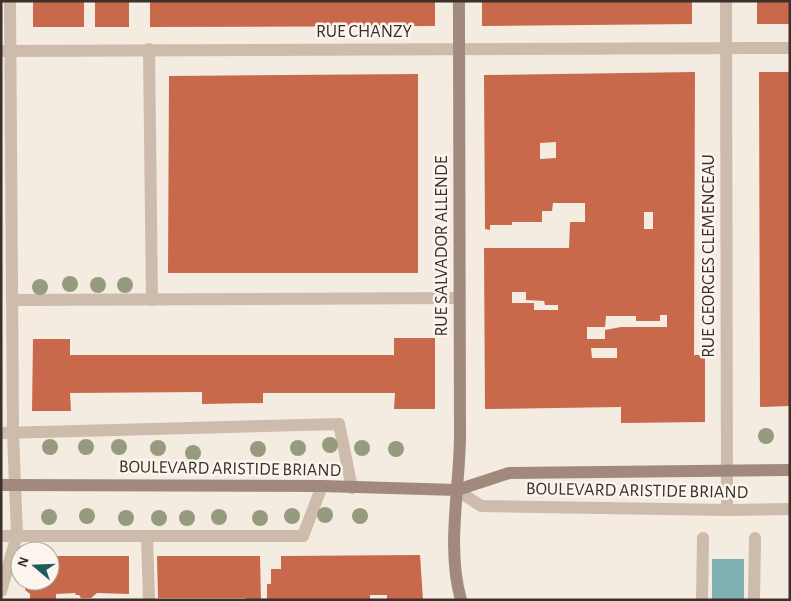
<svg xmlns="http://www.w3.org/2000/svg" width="791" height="601" font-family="'Alegreya Sans',sans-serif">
  <rect width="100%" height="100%" fill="#f4ebe1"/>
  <rect fill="#7fb0b2" x="712" y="559" width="32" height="41"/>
  <g fill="#c8694b" fill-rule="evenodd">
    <rect x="33" y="1" width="51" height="26"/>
    <rect x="95" y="1" width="34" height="26"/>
    <path d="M150,1H435V26L150,27Z"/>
    <path d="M482,1H692V24L482,26Z"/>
    <rect x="757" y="1" width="33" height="23"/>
    <path d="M695,72L694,355H705V422L621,423V407L485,409L484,248H569L570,222H585V203H553L552,211H542V222H512V225H490V230L485,229L484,75ZM556,142V158L540,159V143ZM644,212H653V229H644ZM512,292H526V300L544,301L545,305H558V310H534V303H512ZM660,315H667V327H621L605,330V339H587V327H605L606,316H636V321H660ZM591,348H617V358H592Z"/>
    <path d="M759,72H790V406L760,407Z"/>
    <path d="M418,74V273H168L169,76Z"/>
    <path d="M394,338H435V409H394L395,393H263V403L202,404V392L70,393L71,411H32L33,339H70V355H394Z"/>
    <path d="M420,555L423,600H387V595H370V600H267V584H271V569H281V556Z"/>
    <path d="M50,556H129V594L97,593L91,598H81L79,595H75L76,593L56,594V600H30V594L25,590L28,581H50Z"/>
    <path d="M157,556H260L261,600H246V598H158Z"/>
  </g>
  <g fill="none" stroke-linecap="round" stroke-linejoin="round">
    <g stroke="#cdbbac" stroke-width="12">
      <path d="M1,433L339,424L352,488"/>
      <path d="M457,490L481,506L727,510L790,509"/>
      <path d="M1,536H303L322,486"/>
    </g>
    <g stroke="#cdbbac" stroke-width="12">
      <path d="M726,1L727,510"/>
      <path d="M149,49L152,300"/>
      <path d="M1,51L790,48"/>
      <path d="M12,300L459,298"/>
      <path d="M147,536L149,600"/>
      <path d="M1,591L17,535L13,433L10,1"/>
      <path d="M702,600L703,538"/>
      <path d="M754,600L755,538"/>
    </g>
    <g stroke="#a18a7d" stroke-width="12">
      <path d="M459,1C458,145 460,289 460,434C460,488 446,547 461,600"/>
      <path d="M1,485L322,486L457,490L509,473L790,470"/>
    </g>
  </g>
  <g fill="#969b7f">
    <circle cx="70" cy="284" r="8"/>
    <circle cx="98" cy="285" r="8"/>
    <circle cx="125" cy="285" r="8"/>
    <circle cx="40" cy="287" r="8"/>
    <circle cx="766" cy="436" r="8"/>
    <circle cx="330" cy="445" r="8"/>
    <circle cx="50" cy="447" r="8"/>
    <circle cx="86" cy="447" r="8"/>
    <circle cx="119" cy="447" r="8"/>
    <circle cx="158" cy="448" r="8"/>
    <circle cx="298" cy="448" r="8"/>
    <circle cx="362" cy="448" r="8"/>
    <circle cx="258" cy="449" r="8"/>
    <circle cx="396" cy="449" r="8"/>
    <circle cx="193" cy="453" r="8"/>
    <circle cx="325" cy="515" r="8"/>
    <circle cx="87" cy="516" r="8"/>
    <circle cx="292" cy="516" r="8"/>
    <circle cx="360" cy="516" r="8"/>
    <circle cx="49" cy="517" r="8"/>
    <circle cx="219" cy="517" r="8"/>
    <circle cx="126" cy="518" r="8"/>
    <circle cx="159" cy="518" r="8"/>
    <circle cx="187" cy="518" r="8"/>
    <circle cx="260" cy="518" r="8"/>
  </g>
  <g text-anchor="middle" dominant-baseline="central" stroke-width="5" stroke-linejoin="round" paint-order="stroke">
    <g font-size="18" fill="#3b302b" stroke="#fbf5ee">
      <text x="364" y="32">RUE CHANZY</text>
      <text transform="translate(442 246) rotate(-90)">RUE SALVADOR ALLENDE</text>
      <text transform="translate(709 256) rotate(-90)">RUE GEORGES CLEMENCEAU</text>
      <text transform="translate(230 469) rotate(1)">BOULEVARD ARISTIDE BRIAND</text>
      <text transform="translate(637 491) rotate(1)">BOULEVARD ARISTIDE BRIAND</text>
    </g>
  </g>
  <rect width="791" height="601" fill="none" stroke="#3b302b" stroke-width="5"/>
  <g transform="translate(35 566) rotate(289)"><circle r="24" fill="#fbf5ee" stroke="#aea6a0"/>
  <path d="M0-4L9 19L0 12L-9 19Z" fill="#1f5a5e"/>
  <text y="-8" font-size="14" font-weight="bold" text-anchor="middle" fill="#3b302b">N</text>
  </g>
</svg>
